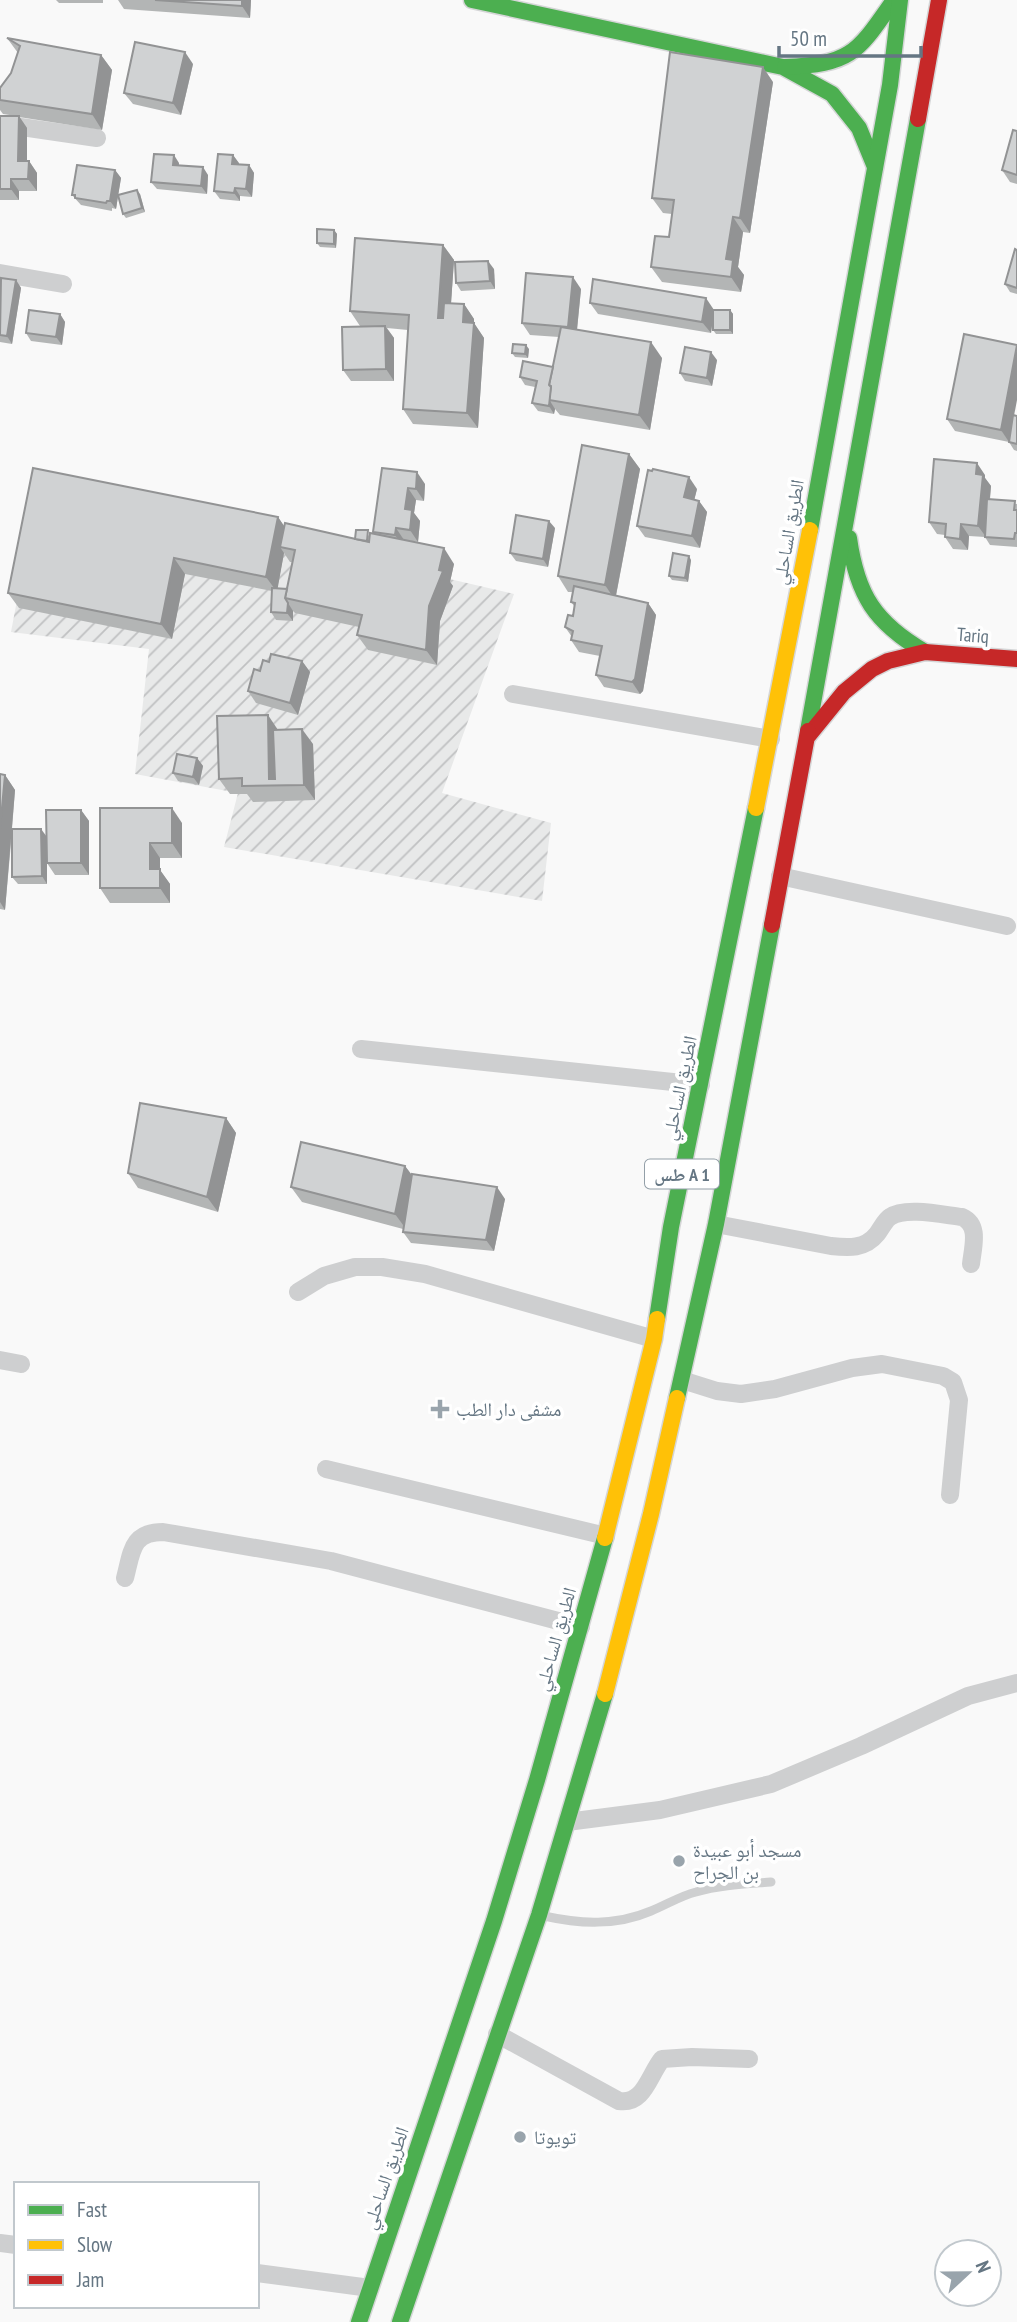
<svg xmlns="http://www.w3.org/2000/svg" width="1017" height="2322" font-family="'PT Sans Narrow','Noto Naskh Arabic',sans-serif">
  <defs>
    <pattern id="industrial-furrows" width="10" height="10" patternUnits="userSpaceOnUse" patternTransform="scale(1.75)"><rect width="10" height="10" fill="#e8e9e9"/><path d="M-1 1l2-2M0 10L10 0M9 11l2-2" fill="none" stroke="#c0c1c2"/></pattern>
  </defs>
  <rect width="100%" height="100%" fill="#f9f9f9"/>
  <path fill="url(#industrial-furrows)" d="M39,484L514,594L442,793L551,823L542,901L224,847L238,793L135,774L149,649L11,632Z"/>
  <g fill="none" stroke-linecap="round" stroke-linejoin="round">
    <defs>
      <g id="fast">
        <path d="M472,0L783,67L832,94L859,128L875,167"/>
        <path d="M785,67C852,64 857,53 894,0"/>
        <path d="M810,530L890,85L900,0"/>
        <path d="M849,538C857,595 875,623 925,652"/>
        <path d="M808,731L918,119"/>
        <path d="M657,1319L671,1227L756,808"/>
        <path d="M677,1398L716,1224L772,925"/>
        <path d="M359,2322L494,1921L537,1780L605,1538"/>
        <path d="M400,2322L539,1915L605,1694"/>
      </g>
      <g id="slow">
        <path d="M756,808L810,530"/>
        <path d="M605,1538L654,1339L657,1319"/>
        <path d="M605,1694L651,1514L677,1398"/>
      </g>
      <g id="jam">
        <path d="M918,119L939,0"/>
        <path d="M809,735L844,692L872,669L888,661L925,652L1017,659"/>
        <path d="M772,925L808,731"/>
      </g>
    </defs>
    <use href="#fast" stroke="#d5d6d7" stroke-width="19"/>
    <use href="#slow" stroke="#d5d6d7" stroke-width="19"/>
    <use href="#jam" stroke="#d5d6d7" stroke-width="19"/>
    <path stroke="#cecfd0" stroke-width="9" d="M544,1916C580,1924 616,1926 651,1911C666,1905 680,1896 696,1892C720,1885 746,1884 771,1882"/>
    <g stroke="#cecfd0" stroke-width="18">
      <path d="M0,124L97,138"/>
      <path d="M0,273L63,284"/>
      <path d="M513,694L771,739"/>
      <path d="M780,876L1007,926"/>
      <path d="M361,1049L701,1085"/>
      <path d="M716,1224L831,1246C849,1248 865,1249 877,1234C881,1229 885,1220 890,1217C905,1206 944,1215 962,1217C980,1225 973,1246 971,1264"/>
      <path d="M298,1292L324,1276L355,1267H382L425,1274L654,1339"/>
      <path d="M0,1360L21,1364"/>
      <path d="M682,1380L717,1391L741,1394L775,1389L852,1368L882,1364L943,1376L953,1382L959,1400L950,1495"/>
      <path d="M326,1469L606,1536"/>
      <path d="M125,1578C132,1552 131,1532 163,1532L331,1561L581,1627"/>
      <path d="M567,1822L660,1810L771,1784L861,1746L968,1696L1017,1683"/>
      <path d="M497,2034L619,2101C644,2105 649,2075 662,2059L692,2057L749,2059"/>
      <path d="M0,2243L16,2245"/>
      <path d="M257,2273L370,2288"/>
    </g>
    <use href="#fast" stroke="#4caf50" stroke-width="16"/>
    <use href="#slow" stroke="#ffc107" stroke-width="16"/>
    <use href="#jam" stroke="#c62828" stroke-width="16"/>
  </g>
  <g fill="#b3b5b5" fill-rule="evenodd">
    <path d="M56,0H103V3H59Z"/>
    <path d="M118,0H251L250,18L124,9Z"/>
    <path d="M7,38L101,55L112,70L102,130L19,117L27,128V161H29L37,173V191H19V200H0V116H16L3,114L0,110V88L11,73L18,53Z"/>
    <path d="M193,64L181,115L133,104L124,93Z"/>
    <path d="M773,82L750,233L743,232L738,267L744,275L741,292L662,282L651,267L669,237L672,214L663,213L652,198Z"/>
    <path d="M1017,131V184L1010,182L1002,170Z"/>
    <path d="M233,155L239,164L249,165L254,173L252,197L240,196V201L220,199L214,191Z"/>
    <path d="M179,163V165L208,175L207,194L157,189L151,182Z"/>
    <path d="M115,170L121,178L118,195L140,194L145,212L126,218L123,214L118,196L116,209L112,208V211L81,205L72,195Z"/>
    <path d="M334,230L337,234L336,248L320,247L317,243Z"/>
    <path d="M443,245L454,260L451,303L464,304L474,319V323L484,338L478,428L413,424L403,409L408,330L387,328L394,338V381H351L343,370L360,326L350,311Z"/>
    <path d="M1017,250V294L1010,292L1005,284Z"/>
    <path d="M494,269L495,289L461,291L456,283Z"/>
    <path d="M16,280L21,288L12,344L0,342V282Z"/>
    <path d="M581,289L577,330L662,358L650,430L560,415L555,409L554,414L538,411L532,403L535,387L525,385L520,377L553,367L559,337L530,335L522,323Z"/>
    <path d="M590,303L730,310L733,314V334H716L713,330V318L711,333L598,314Z"/>
    <path d="M60,314L65,322L62,345L31,341L26,333Z"/>
    <path d="M529,349L528,358L515,357L512,353Z"/>
    <path d="M717,360L712,386L685,381L680,373Z"/>
    <path d="M1014,415L1017,416V451L1014,450L1009,442L955,431L947,419Z"/>
    <path d="M629,454L640,469L616,596L648,603L656,615L643,691L640,694L604,687L596,675L600,656L579,652L571,640L572,637L565,627L573,616L575,607L571,602L573,592H568L558,576Z"/>
    <path d="M382,468L425,484L424,501L416,500L414,513L420,521L418,542L405,540L454,564L450,582L453,586L440,621L437,665L368,650L357,635L359,627L295,613L293,611V621L276,620L271,612L272,591L185,574L172,639L19,608L8,593L278,517L284,526L355,539L374,534ZM284,553L290,562H292L287,589H277Z"/>
    <path d="M985,475V478L991,486L990,500L1017,504V547L990,545L985,537L969,536L968,550L953,549L945,537V535L937,534L929,522Z"/>
    <path d="M697,489L694,500L699,501L707,512L700,548L645,537L637,526Z"/>
    <path d="M555,528L548,567L516,561L510,553Z"/>
    <path d="M691,560L688,582L672,580L669,576Z"/>
    <path d="M302,661L310,672L298,715L256,703L248,691L260,671L269,662Z"/>
    <path d="M278,730L313,744L315,800L253,802L247,794H230L219,779Z"/>
    <path d="M197,758L203,766L199,785L178,781L173,773Z"/>
    <path d="M0,774L5,775L15,790L12,829L47,837L81,810L89,821V875H55L47,863V884H18L12,877V832L5,910L0,909Z"/>
    <path d="M100,808L182,823V858H160V870L170,884V903H110L100,888Z"/>
    <path d="M226,1118L236,1133L218,1212L138,1188L128,1173Z"/>
    <path d="M405,1166L412,1175L505,1199L494,1251L411,1243L403,1232V1229L302,1202L291,1187Z"/>
  </g>
  <g fill="#929394">
    <path d="M242,0H251L250,18L242,6Z"/>
    <path d="M185,52L193,64L181,115L173,103Z"/>
    <path d="M101,55L112,70L102,130L92,114Z"/>
    <path d="M763,67L773,82L750,233L740,218Z"/>
    <path d="M19,116L27,128V172L18,161Z"/>
    <path d="M174,155L179,163L178,172L173,165Z"/>
    <path d="M233,155L239,163L238,171L232,164Z"/>
    <path d="M29,161L37,173V191L28,179Z"/>
    <path d="M249,165L254,173L252,197L246,189Z"/>
    <path d="M203,167L208,175L207,194L201,186Z"/>
    <path d="M115,170L121,178L116,209L110,201Z"/>
    <path d="M11,179L19,191V200L11,189Z"/>
    <path d="M235,188L240,196V201L234,193Z"/>
    <path d="M137,190L140,194L145,212L142,208Z"/>
    <path d="M733,217L743,232L738,267L744,275L741,292L731,277L726,259Z"/>
    <path d="M334,230L337,234L336,248L334,244Z"/>
    <path d="M443,245L454,260L449,333L438,318Z"/>
    <path d="M488,261L494,269L495,289L490,281Z"/>
    <path d="M573,277L581,289L576,339L568,327Z"/>
    <path d="M16,280L21,288L12,344L7,336Z"/>
    <path d="M706,298L714,310L711,333L702,322Z"/>
    <path d="M464,304L474,319V323L484,338L478,428L467,413L463,322Z"/>
    <path d="M730,310L733,314V334L730,330Z"/>
    <path d="M60,314L65,322L62,345L56,337Z"/>
    <path d="M385,326L394,338V381L386,369Z"/>
    <path d="M651,342L662,358L650,430L639,415Z"/>
    <path d="M526,345L529,349L528,358L525,354Z"/>
    <path d="M1017,347V400L1009,442L1001,430Z"/>
    <path d="M711,352L717,360L712,386L707,378Z"/>
    <path d="M550,401L555,409L554,414L549,406Z"/>
    <path d="M629,454L640,469L615,600L605,585Z"/>
    <path d="M977,463L985,475V478L991,486L986,537L978,526L976,474Z"/>
    <path d="M417,472L425,484L424,501L416,489Z"/>
    <path d="M689,477L697,489L692,509L684,497Z"/>
    <path d="M408,488L416,500L414,513L420,521L418,542L410,530L405,509Z"/>
    <path d="M699,501L707,512L700,548L692,536Z"/>
    <path d="M278,517L288,532L280,547L284,553L277,592L266,577Z"/>
    <path d="M549,521L555,528L548,567L543,559Z"/>
    <path d="M961,524L969,536L968,550L960,539Z"/>
    <path d="M396,528L404,540L403,547L395,535Z"/>
    <path d="M444,548L454,564L450,582L453,586L440,621L437,665L426,650L429,606Z"/>
    <path d="M689,556L691,560L688,582L685,578Z"/>
    <path d="M174,558L185,574L172,639L161,624Z"/>
    <path d="M288,603L293,611V621L287,613Z"/>
    <path d="M648,603L656,615L643,691L640,694L632,682Z"/>
    <path d="M302,661L310,672L298,715L290,703Z"/>
    <path d="M268,715L278,730L280,785L269,779Z"/>
    <path d="M302,729L313,744L315,800L304,785Z"/>
    <path d="M197,758L203,766L199,785L193,777Z"/>
    <path d="M5,775L15,790L5,910L0,902V829Z"/>
    <path d="M172,808L182,823V858L172,843Z"/>
    <path d="M81,810L89,821V875L81,863Z"/>
    <path d="M41,829L47,837V884L42,876Z"/>
    <path d="M150,843L160,858V870L170,884V903L160,888L150,869Z"/>
    <path d="M226,1118L236,1133L218,1212L207,1197Z"/>
    <path d="M405,1166L416,1181L406,1229L395,1214Z"/>
    <path d="M497,1187L505,1199L494,1251L486,1240Z"/>
  </g>
  <g fill="#d0d2d3" stroke="#929394" stroke-width="2">
    <path d="M155,0H242V6Z"/>
    <path d="M7,38L101,55L92,114L0,100V88L11,73L20,46Z"/>
    <path d="M135,42L185,52L173,103L124,93Z"/>
    <path d="M670,52L763,67L740,218L733,217L726,259L733,260L731,277L651,267L655,236L669,237L674,200L652,198Z"/>
    <path d="M0,116H19L18,161H29L28,179H11V189H0Z"/>
    <path d="M1013,130L1017,131V175L1002,170Z"/>
    <path d="M154,154L174,155L173,165L203,167L201,186L151,182Z"/>
    <path d="M218,154L233,155L232,164L249,165L246,189L235,188L234,193L214,191Z"/>
    <path d="M77,165L115,170L110,201H107L106,203L75,198V195H72Z"/>
    <path d="M137,190L142,208L123,214L118,195Z"/>
    <path d="M317,229L334,230V244L317,243Z"/>
    <path d="M355,238L443,245L438,318H443L444,303L464,304L463,322L474,323L467,413L403,409L409,315L350,311Z"/>
    <path d="M1015,249L1017,250V288L1005,284Z"/>
    <path d="M488,261L490,281L456,283L455,262Z"/>
    <path d="M526,273L573,277L568,327L522,323Z"/>
    <path d="M1,278L16,280L7,336L0,335Z"/>
    <path d="M593,279L706,298L702,322L590,303Z"/>
    <path d="M29,310L60,314L56,337L26,333Z"/>
    <rect x="713" y="310" width="17" height="20"/>
    <path d="M385,326L386,369L343,370L342,327Z"/>
    <path d="M561,327L651,342L639,415L549,400L551,386L549,385Z"/>
    <path d="M964,334L1017,345L1001,430L947,419Z"/>
    <path d="M513,344L526,345L525,354L512,353Z"/>
    <path d="M685,347L711,352L707,378L680,373Z"/>
    <path d="M523,361L553,367L549,385L551,387L549,406L532,403L537,381L520,377Z"/>
    <path d="M1013,415L1017,416V444L1009,442Z"/>
    <path d="M582,445L629,454L605,585L558,576Z"/>
    <path d="M934,459L977,463L976,474L983,475L978,526L961,524L960,539L945,537L946,524L929,522Z"/>
    <path d="M33,468L278,517L266,577L174,558L161,624L8,593Z"/>
    <path d="M382,468L417,472L416,489L408,488L405,509L412,510L410,530L396,528L395,535L373,532Z"/>
    <path d="M653,469L689,477L684,497L699,501L692,536L637,526L648,470L652,471Z"/>
    <path d="M987,499L1015,501L1014,510H1017V533H1015L1014,539L985,537Z"/>
    <path d="M516,515L549,521L543,559L510,553Z"/>
    <path d="M285,523L369,542L370,533L444,548L439,570L443,571L429,606L426,650L357,635L362,615L285,598L295,550L280,547Z"/>
    <path d="M356,530H368L367,541L355,539Z"/>
    <path d="M673,553L689,556L685,578L669,576Z"/>
    <path d="M574,586L648,603L635,679L632,682L596,675L602,646L571,640L573,631L565,627L568,615L573,616L575,603L571,602Z"/>
    <path d="M272,588L287,589L285,598L288,603L287,613L271,612Z"/>
    <path d="M271,654L302,661L290,703L248,691L254,669L260,671L263,660L269,662Z"/>
    <path d="M268,715L269,779H275L273,730L302,729L304,785L242,786V778L219,779L217,716Z"/>
    <path d="M177,754L197,758L193,777L173,773Z"/>
    <path d="M0,774L5,775L0,829Z"/>
    <path d="M100,808H172V843H150V869H160V888H100Z"/>
    <path d="M46,810H81V863H47Z"/>
    <path d="M12,829H41L42,876L12,877Z"/>
    <path d="M140,1103L226,1118L207,1197L128,1173Z"/>
    <path d="M301,1142L405,1166L395,1214L291,1187Z"/>
    <path d="M412,1174L497,1187L486,1240L403,1232Z"/>
  </g>
  <g fill="#99a4ac" stroke="#fff" stroke-width="2.5">
    <path d="M436.5 1398.5h7v7h7v7h-7v7h-7v-7h-7v-7h7z"/>
    <circle cx="679" cy="1861" r="7"/>
    <circle cx="520" cy="2137" r="7"/>
  </g>
  <g text-anchor="middle" dominant-baseline="central" stroke-width="7" stroke-linejoin="round" paint-order="stroke">
    <rect fill="#fff" stroke="#939fa8" stroke-width="2" x="645" y="1159.5" width="74" height="29" rx="5"/>
    <g font-size="18" font-weight="bold" fill="#657683">
      <text x="682" y="1174">طس A 1</text>
    </g>
    <g font-size="19" fill="#657683" stroke="#fff">
      <text transform="translate(788 532) rotate(-80)">الطريق الساحلي</text>
      <text transform="translate(973 635) rotate(4)">Tariq</text>
      <text transform="translate(679 1088) rotate(-78)">الطريق الساحلي</text>
      <text transform="translate(555 1639) rotate(-74)">الطريق الساحلي</text>
      <text transform="translate(385 2178) rotate(-71)">الطريق الساحلي</text>
    </g>
    <g font-size="19" fill="#657683" stroke="#fff" text-anchor="start">
      <text x="456" y="1409">مشفى دار الطب</text>
      <text x="693" y="1850">مسجد أبو عبيدة<tspan x="693" dy="22">بن الجراح</tspan></text>
      <text x="534" y="2137">تويوتا</text>
    </g>
  </g>
  <rect x="14" y="2182" width="245" height="126" fill="#ffffff" stroke="#c1c8cd" stroke-width="2"/>
  <rect x="28" y="2205" width="35" height="10" fill="#4caf50" stroke="#c1c8cd" stroke-width="2"/>
  <text x="77" y="2217" font-size="21" fill="#657683">Fast</text>
  <rect x="28" y="2240" width="35" height="10" fill="#ffc107" stroke="#c1c8cd" stroke-width="2"/>
  <text x="77" y="2252" font-size="21" fill="#657683">Slow</text>
  <rect x="28" y="2275" width="35" height="10" fill="#c62828" stroke="#c1c8cd" stroke-width="2"/>
  <text x="77" y="2287" font-size="21" fill="#657683">Jam</text>
  <g transform="translate(968 2273) rotate(68)"><circle r="33" fill="#ffffff" stroke="#c1c8cd" stroke-width="2"/>
  <path d="M0-5L12 26L0 18L-12 26Z" fill="#99a4ac"/>
  <text y="-10" font-size="19" font-weight="bold" text-anchor="middle" fill="#657683">N</text>
  </g>
  <path d="M779 46v10h142v-10" fill="none" stroke="#657683" stroke-width="3.5"/>
  <text x="790" y="46" font-size="21" fill="#657683" stroke="#ffffff" stroke-width="5" paint-order="stroke">50 m</text>
</svg>
